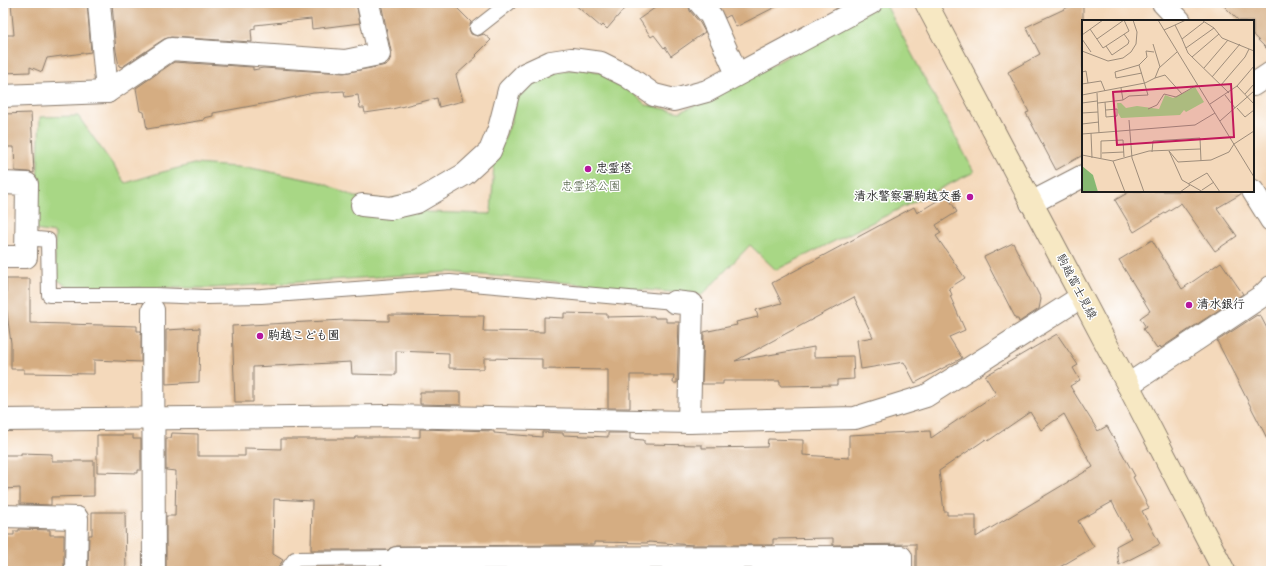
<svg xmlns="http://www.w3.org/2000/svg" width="1274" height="574" font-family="Mynerve,'Klee One',sans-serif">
  <rect width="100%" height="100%" fill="#fff"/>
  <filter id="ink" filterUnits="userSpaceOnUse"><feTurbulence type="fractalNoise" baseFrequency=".025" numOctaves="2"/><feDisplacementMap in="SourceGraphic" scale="8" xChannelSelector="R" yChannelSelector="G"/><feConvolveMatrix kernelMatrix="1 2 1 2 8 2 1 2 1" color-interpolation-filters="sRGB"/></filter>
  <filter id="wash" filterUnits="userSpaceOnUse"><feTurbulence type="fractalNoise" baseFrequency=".012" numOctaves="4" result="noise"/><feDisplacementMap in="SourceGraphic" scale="16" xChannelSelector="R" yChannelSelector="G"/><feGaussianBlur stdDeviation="0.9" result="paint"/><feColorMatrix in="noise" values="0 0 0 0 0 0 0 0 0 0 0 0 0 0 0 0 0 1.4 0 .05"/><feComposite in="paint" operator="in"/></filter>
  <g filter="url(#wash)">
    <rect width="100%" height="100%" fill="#f4d9bb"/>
    <path fill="#a8d785" stroke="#627a50" d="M883,3H885L974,172L776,270L750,245L702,295L450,272L212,288H69L55,278V233L35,230L40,117L78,116L126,183L159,173L194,164L251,168L320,182L355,197L388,200L419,191L426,212L491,214L494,163L511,122L516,99L537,80L559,71L584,68L614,76L646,105L680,112L724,92Z"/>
    <g id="blocks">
      <g fill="#d5ad82" fill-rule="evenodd">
        <path d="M11,3H87L91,52L47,58L42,72L30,67V72L3,73V35H14Z"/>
        <path d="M112,3H356L360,23L312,29L311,19L255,25V29L251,30L252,42L171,37L164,39L122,67L119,66L116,51Z"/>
        <path d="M381,3H452L471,22L469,29L471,34L478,36L484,34L491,40L476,55L477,56L456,75L463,101L439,107L437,98L392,109L365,113L364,108H360L358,95L345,97L344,91L313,93L273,102L213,113V116L204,118V120L147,129L144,112L140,111L136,88L174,62L253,67V70L263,68L344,73L382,66L388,64L391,57V51Z"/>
        <path d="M573,3H629L607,29L603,25L601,27Z"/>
        <path d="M662,3H688L690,11L700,23L705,32L671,56L665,47L664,48L654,35L651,37L639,19Z"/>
        <path d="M716,3H783L736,27L730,15L725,18Z"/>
        <path d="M1077,3H1083V155L1056,170L1026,113L1029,112L1008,72L1040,54L1026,27Z"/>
        <path d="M1221,3H1271V53L1253,35V21H1239Z"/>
        <path d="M31,113L34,173L28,172L15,171L14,147H4L3,114Z"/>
        <path d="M1131,191H1241V194L1217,208L1237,236L1215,251L1181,203L1134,232L1115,200Z"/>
        <path d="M947,195L957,212L936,225L941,233L936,236L965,278L949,288L952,295L950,296L965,330L949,337L962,358L915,383L904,362L861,369L857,340L873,337L854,297L735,361L814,347V357L853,356L854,379L837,380V385L780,386V381H723V384H702L704,332L737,325L736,322L758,317L756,310L782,303L772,283L914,207L917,213Z"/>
        <path d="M1152,240L1182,289L1221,262L1243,294L1161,348L1160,346L1157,349L1143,329L1146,327L1140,318L1150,311L1119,260Z"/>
        <path d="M1013,243L1041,299L1039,309L1019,322L1018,319H1016L984,257Z"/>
        <path d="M6,279H30V323L137,326V331H141V362L94,360V374L24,373V369H11V343L6,306Z"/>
        <path d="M564,313L607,314V317L654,316L655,318H666V322H679L677,383H673L674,375H630V408H608V370L542,369V359L484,358V369L449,368V353L396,351V375L352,374L351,362L253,367V402H235L232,326L344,320L389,321V315L484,316L483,331L544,332V317L564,318Z"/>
        <path d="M1257,315L1258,316L1260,315L1271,336V446L1217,341Z"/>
        <path d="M200,328L199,382L166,384V330Z"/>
        <path d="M1057,334L1078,365L1073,368L1080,380L1070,386L1098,431L1107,426L1135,476L1133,477L1149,508L1142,511L1160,544L1119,565L1116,546L1131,538L1112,502L1078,521L1094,547L1053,571H916V544L833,545V538L773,539V545H694L648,542V543L594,542V545L397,546L390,548L388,550H311L312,501L274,499L273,554L283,560L279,566L278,571H166V516H175L176,471L166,470V438H171L172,433L198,434V456H245V448L281,449V439H355V437H420V429L494,431V433L542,437V432L563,433V435L608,437V433H630V439L644,440V444L702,445V448L767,447L768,439L803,440V455L849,458V435L930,431L931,438L996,394L985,376ZM1030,412L1041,430L1064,414L1093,467L976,537V515H947V511H944L939,471L986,439L988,441Z"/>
        <path d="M420,392H461V405L420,404Z"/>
        <path d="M97,435H133V439H141V470H138V473L97,472Z"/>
        <path d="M21,453L52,454V461H94V496L51,497V505L20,504V488L3,489V455H21Z"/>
        <path d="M92,512H125L126,571H88L89,535H92Z"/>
        <path d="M19,529L50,530V535H64V571H3V535H14V531H19Z"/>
        <rect x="310" y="567" width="70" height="4"/>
      </g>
    </g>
  </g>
  <g filter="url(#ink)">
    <use href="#blocks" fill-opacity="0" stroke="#887a6c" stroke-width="1"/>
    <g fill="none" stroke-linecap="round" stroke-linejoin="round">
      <defs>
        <g id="lane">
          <path d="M477,28L509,3"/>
          <path d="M37,239L48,240L49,295H155L205,297L261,296L450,282L674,302"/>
          <path d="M286,571L295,559L397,558"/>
        </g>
        <g id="street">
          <path d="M99,3L107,92"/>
          <path d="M700,3L711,16L737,74"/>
          <path d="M1163,3L1180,21"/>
          <path d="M1253,85L1271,73"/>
          <path d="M3,96L107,92L171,49L345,61L379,54L368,3"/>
          <path d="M3,183L27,184L26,257H3"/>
          <path d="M1253,191L1271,220"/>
          <path d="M1031,203L1083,176"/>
          <path d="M362,205L391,208L417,202L465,174L490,151L499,129L509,90L525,74L551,62L571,59L601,63L627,76L654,95L674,100L707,91L871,3"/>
          <path d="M674,302L692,304L689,422"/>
          <path d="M153,310L154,571"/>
          <path d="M1128,385L1262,296L1271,287"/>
          <path d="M3,420L386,416L689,422L855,418L926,396L1081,297"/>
          <path d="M3,516L77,518L76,571"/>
          <path d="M392,571L397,558L901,557V571"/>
        </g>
        <path id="secondary" d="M926,3L1128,385L1224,571"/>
      </defs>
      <use href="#lane" stroke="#887a6c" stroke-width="16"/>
      <use href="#street" stroke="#887a6c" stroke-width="24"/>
      <use href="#secondary" stroke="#887a6c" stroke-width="24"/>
      <use href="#lane" stroke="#fff" stroke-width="14"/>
      <use href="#street" stroke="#fff" stroke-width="22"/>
      <use href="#secondary" stroke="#f7e8c3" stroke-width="22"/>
    </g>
  </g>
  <g fill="#b5179e" stroke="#fff" stroke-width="1.5">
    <circle cx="588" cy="169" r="4"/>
    <circle cx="970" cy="197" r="4"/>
    <circle cx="1189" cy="305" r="4"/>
    <circle cx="260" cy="336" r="4"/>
  </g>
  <g text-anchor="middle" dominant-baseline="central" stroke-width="3" stroke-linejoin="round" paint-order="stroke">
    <g font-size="12" font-weight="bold" fill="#1c1c1c" stroke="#fff" text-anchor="start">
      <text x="596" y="169">忠霊塔</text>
      <text x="962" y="197" text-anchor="end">清水警察署駒越交番</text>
      <text x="1197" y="305">清水銀行</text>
      <text x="268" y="336">駒越こども園</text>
    </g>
    <g font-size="12" fill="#4d5d41" stroke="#fff">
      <text x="591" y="187">忠霊塔公園</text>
    </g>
    <g font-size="12" fill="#1c1c1c" stroke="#fff">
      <text transform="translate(1076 287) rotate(62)">駒越富士見線</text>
    </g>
  </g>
  <g transform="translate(1082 20)">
    <rect width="172" height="172" fill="#f4d9bb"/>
    <path d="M113,67L122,82L104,92L102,90L98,95L39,98L36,93L35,83H39L44,88L55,86L77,89L83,75L91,78Z" fill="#a8d785"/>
    <path d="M0,146L11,155L16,172H0Z" fill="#86b872"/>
    <path fill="none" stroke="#9e8d7b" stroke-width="1" d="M76,0L172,157M121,1L132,8L140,18L172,31M122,2L100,19L106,33L147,73M93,5L100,19M8,9L21,28L47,11L42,0M82,10L104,0M0,15L21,0M0,19L9,32M15,19L42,0M71,24L78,47M24,26L30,35L46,24L47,21L42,14M104,28L132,8M0,31L26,41L41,38L49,32L54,24L55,12L51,0M110,37L137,14M122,48L146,20M0,52L4,51L6,63M60,53L34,58L33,52L57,45L65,37L64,31L72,32M130,57L158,24M73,58L83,55L100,74M0,64L19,61L23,71M139,65L163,37L167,29M155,66L172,84M39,68L41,80M15,73L17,113M163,74L172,64M0,75L63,63L73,58L77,48L95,32M143,75L153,88M23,82L24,97L35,96V89L24,90M0,83L15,81M16,83L41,80L47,76L66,75L57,45M128,84L155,66L172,46M155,88L163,97L172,90M66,89L75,85L82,74L94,77L115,65M0,93L16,92M47,100L50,138L62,172M138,101L172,71M0,104L17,102M9,113L10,138M0,114L113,105L133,93M87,131L96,142L129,140L147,132L152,124L172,111M87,131L100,160L121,172M70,132L71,121L118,118L119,141M20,133L42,132M0,135L31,141L67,131L118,129M19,138V121L41,120L42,137M31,141L43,172M106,164L125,153L138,172M120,170L132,162M98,172L108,165"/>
    <path fill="#c2185b" fill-opacity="0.15" stroke="#c2185b" stroke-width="2" d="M149,64L152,117L35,125L31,72Z"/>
    <rect width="172" height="172" fill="none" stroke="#1c1c1c" stroke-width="2"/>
  </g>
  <rect width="1274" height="574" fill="none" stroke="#fff" stroke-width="16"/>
</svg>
